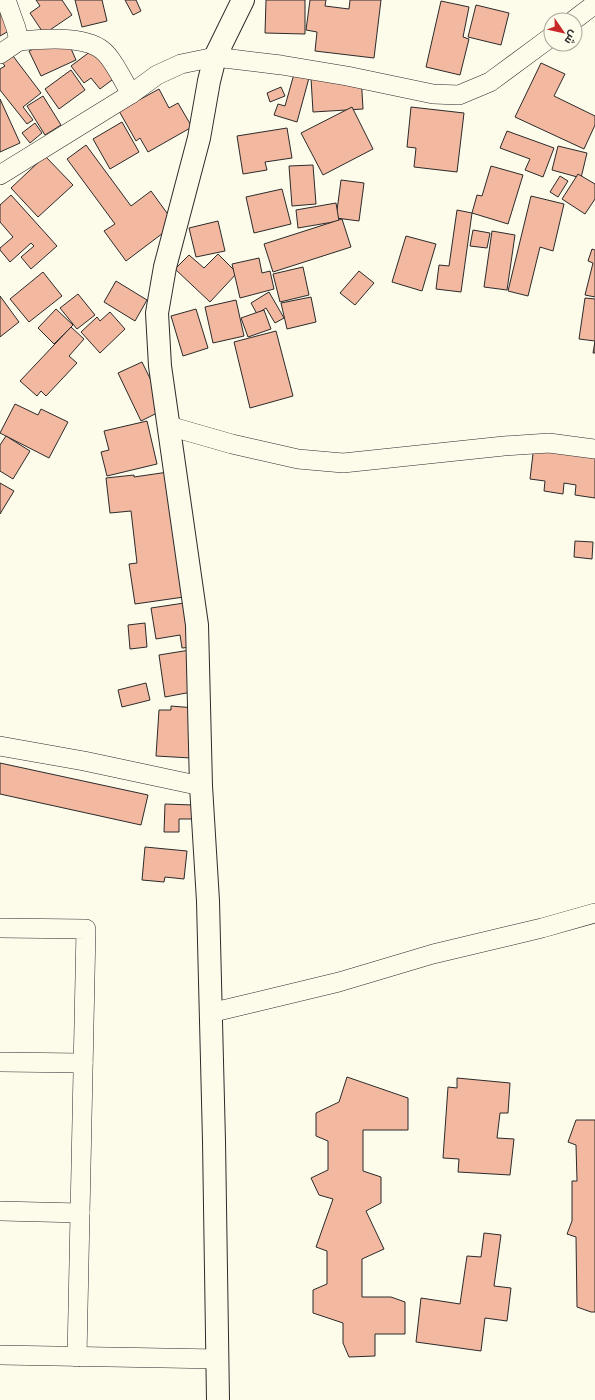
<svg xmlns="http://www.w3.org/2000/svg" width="595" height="1400" font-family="'Open Sans',Cairo,sans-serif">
  <rect width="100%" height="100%" fill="#fdfbea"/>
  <g fill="#f2b8a0" stroke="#2b2b2b">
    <path d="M36,0H62L72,15L44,34L30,13L40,6Z"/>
    <path d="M75,0H102L107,21L82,27Z"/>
    <path d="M125,0H136L141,11L133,15Z"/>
    <path d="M266,0H305V34L265,33Z"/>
    <path d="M310,0H326L325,6L349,9L350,0H381L374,58L315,51L317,32L306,30Z"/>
    <path d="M0,1L16,27L0,36Z"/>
    <path d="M441,1L469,7L463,37L469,39L460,75L426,67Z"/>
    <path d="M476,5L509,13L501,45L468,37Z"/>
    <path d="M65,35L76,60L41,76L29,51Z"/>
    <path d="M99,45L120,74L100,89L91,78L84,83L71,66Z"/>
    <path d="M10,52L41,93L23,107L33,120L27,124L0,90V69L5,66L0,60Z"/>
    <path d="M541,63L565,74L554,96L595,116V125L584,149L515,117Z"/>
    <path d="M71,70L85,90L59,109L45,89Z"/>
    <path d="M294,74L309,78L297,122L274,115L278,104L285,106Z"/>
    <path d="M361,75L363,109L313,112L311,78Z"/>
    <path d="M281,87L285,96L270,102L267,93Z"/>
    <path d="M159,89L169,108L178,103L192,127L148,152L140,138L136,141L119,111Z"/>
    <path d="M43,96L61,125L45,135L27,106Z"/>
    <path d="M0,99L20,143L0,152Z"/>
    <path d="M352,107L373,149L323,175L301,133Z"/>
    <path d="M411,107L464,113L457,172L414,167L416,148L407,147Z"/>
    <path d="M122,122L139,152L110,169L93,139Z"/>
    <path d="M35,123L42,133L30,143L22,133Z"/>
    <path d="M287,128L292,158L265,162L267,170L243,174L237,136Z"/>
    <path d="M507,131L554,148L543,177L525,170L530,159L500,148Z"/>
    <path d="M86,145L131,206L151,191L175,224L126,261L104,231L115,224L67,159Z"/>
    <path d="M558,146L587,153L581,178L552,170Z"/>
    <path d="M45,156L73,185L38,217L11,188Z"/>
    <path d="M313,165L316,204L292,206L289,166Z"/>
    <path d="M491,166L523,175L508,224L472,213L477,195L482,196Z"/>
    <path d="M578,174L595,184V199L585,214L562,199Z"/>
    <path d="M560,176L568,181L558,197L550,192Z"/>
    <path d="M341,180L364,183L359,221L336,218Z"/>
    <path d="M282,189L291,224L254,233L246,197Z"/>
    <path d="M11,195L57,246L31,269L21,257L34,246L31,243L10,262L0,250V248L13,237L0,222V205Z"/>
    <path d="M531,196L564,204L553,251L540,247L528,296L508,291Z"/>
    <path d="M336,203L339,221L298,228L296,210Z"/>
    <path d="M457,210L472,213L461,292L436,289L439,265L449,266Z"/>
    <path d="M342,219L351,247L273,272L264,244Z"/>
    <path d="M218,221L225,251L196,257L189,228Z"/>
    <path d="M473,230L490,233L487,248L470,246Z"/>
    <path d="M492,231L515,235L507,290L484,287Z"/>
    <path d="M406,236L436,244L422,291L392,282Z"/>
    <path d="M592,249L595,250V297L585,295L593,263L588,261Z"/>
    <path d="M218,254L237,273L210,302L175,269L189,255L204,268Z"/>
    <path d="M259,258L262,273L270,271L274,289L240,298L232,264Z"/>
    <path d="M303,267L309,295L280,302L273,274Z"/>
    <path d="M359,271L374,283L355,305L340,293Z"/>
    <path d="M43,272L62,296L29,322L10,299Z"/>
    <path d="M116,281L147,300L135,321L104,302Z"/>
    <path d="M269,292L284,318L275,323L266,308L257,314L251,303Z"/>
    <path d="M78,294L95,315L77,329L60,308Z"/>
    <path d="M0,296L19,322L0,337Z"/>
    <path d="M311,297L316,322L287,329L281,303Z"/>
    <path d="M585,298L595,299V353H593L595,341L579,339Z"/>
    <path d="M236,300L244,336L213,343L205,307Z"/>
    <path d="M56,309L73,325L54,344L38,328Z"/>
    <path d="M196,309L208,348L183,356L171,316Z"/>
    <path d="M264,310L271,329L248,337L241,318Z"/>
    <path d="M110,312L125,329L100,353L81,332L97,317L100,321Z"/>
    <path d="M71,327L84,339L69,356L77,363L46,396L41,391L37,396L20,381Z"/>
    <path d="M276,331L293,396L250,408L234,342Z"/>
    <path d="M142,362L165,409L141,421L118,373Z"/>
    <path d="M15,404L38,415L41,409L68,422L49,458L0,433Z"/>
    <path d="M147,421L157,464L107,476L101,452L109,450L104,431Z"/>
    <path d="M6,436L30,451L13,479L0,471V445Z"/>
    <path d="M535,437L595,445V498L575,495L576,485L564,483L563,494L544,491L545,481L530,479Z"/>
    <path d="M175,471L191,596L135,604L129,564L137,563L131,511L110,513L106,478L134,475V477Z"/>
    <path d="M0,483L14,491L0,514Z"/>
    <path d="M575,541L593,542L592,559L574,557Z"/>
    <path d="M191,602L192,647L182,648L180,635L156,639L151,608Z"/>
    <path d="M145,623L147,647L130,649L128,625Z"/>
    <path d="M190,650L197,691L165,697L159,655Z"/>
    <path d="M146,683L150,700L122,707L118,690Z"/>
    <path d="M171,706L195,708L191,758L156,756L159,710H171Z"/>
    <path d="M0,763L148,795L141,825L0,794Z"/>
    <path d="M165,804L193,805V819H179V832H164Z"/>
    <path d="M145,847L187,851L184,879L165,877L164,882L142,880Z"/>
    <path d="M347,1077L408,1098V1130H363V1171L381,1177V1203L366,1211L384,1249L362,1259V1297H391L405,1302V1334H375V1356L349,1357L343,1343V1323L313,1313V1290L327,1284V1251L316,1247L333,1199L319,1195L311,1178L328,1170V1141L316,1136V1113L339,1102Z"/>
    <path d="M457,1078L510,1083L508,1113H500L497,1138L514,1139L510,1175L458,1172L459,1159L443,1158L448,1087L457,1088Z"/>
    <path d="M576,1120H595V1312H591L577,1307L576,1237L567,1234L572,1221V1181H577L576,1145L568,1142Z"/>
    <path d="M484,1233L501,1235L494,1286L511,1288L507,1321L485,1318L481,1351L416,1342L421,1298L460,1304L467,1256L481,1257Z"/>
  </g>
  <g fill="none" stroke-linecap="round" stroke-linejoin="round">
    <defs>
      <g id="minor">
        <path d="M574,20L595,4"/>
        <path d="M19,41C41,39 84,35 102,50C112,57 124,82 131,94"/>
        <path d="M0,54L19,41L16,28L6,0"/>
        <path d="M0,175L131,94L157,75L181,64L215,57L281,65L347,76L433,94L459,95L490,82L551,37"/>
        <path d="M169,426L232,444L298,459L343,463L504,446L549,443L595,449"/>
        <path d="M0,746L84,761L201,786"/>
        <path d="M0,928L86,929L77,1357"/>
        <path d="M210,1013L339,982L433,954L542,928L595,913"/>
        <path d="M0,1062L83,1063"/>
        <path d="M0,1211L80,1213"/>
        <path d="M0,1355L218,1359"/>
      </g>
      <path id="tertiary" d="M218,1400L214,1141L208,901L201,786L197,625L160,366L157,313L165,267L199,138L209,81L215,57L243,0"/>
    </defs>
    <use href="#minor" stroke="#2b2b2b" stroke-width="20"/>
    <use href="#tertiary" stroke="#2b2b2b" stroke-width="24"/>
    <use href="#minor" stroke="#fdfbea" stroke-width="19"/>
    <use href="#tertiary" stroke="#fdfbea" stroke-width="22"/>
  </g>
  <g transform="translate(563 32) rotate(124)"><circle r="19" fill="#fdfbea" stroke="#a9a89e"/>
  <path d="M0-3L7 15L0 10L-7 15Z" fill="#c62828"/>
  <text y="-6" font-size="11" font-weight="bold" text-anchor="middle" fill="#2b2b2b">ش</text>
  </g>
</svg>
